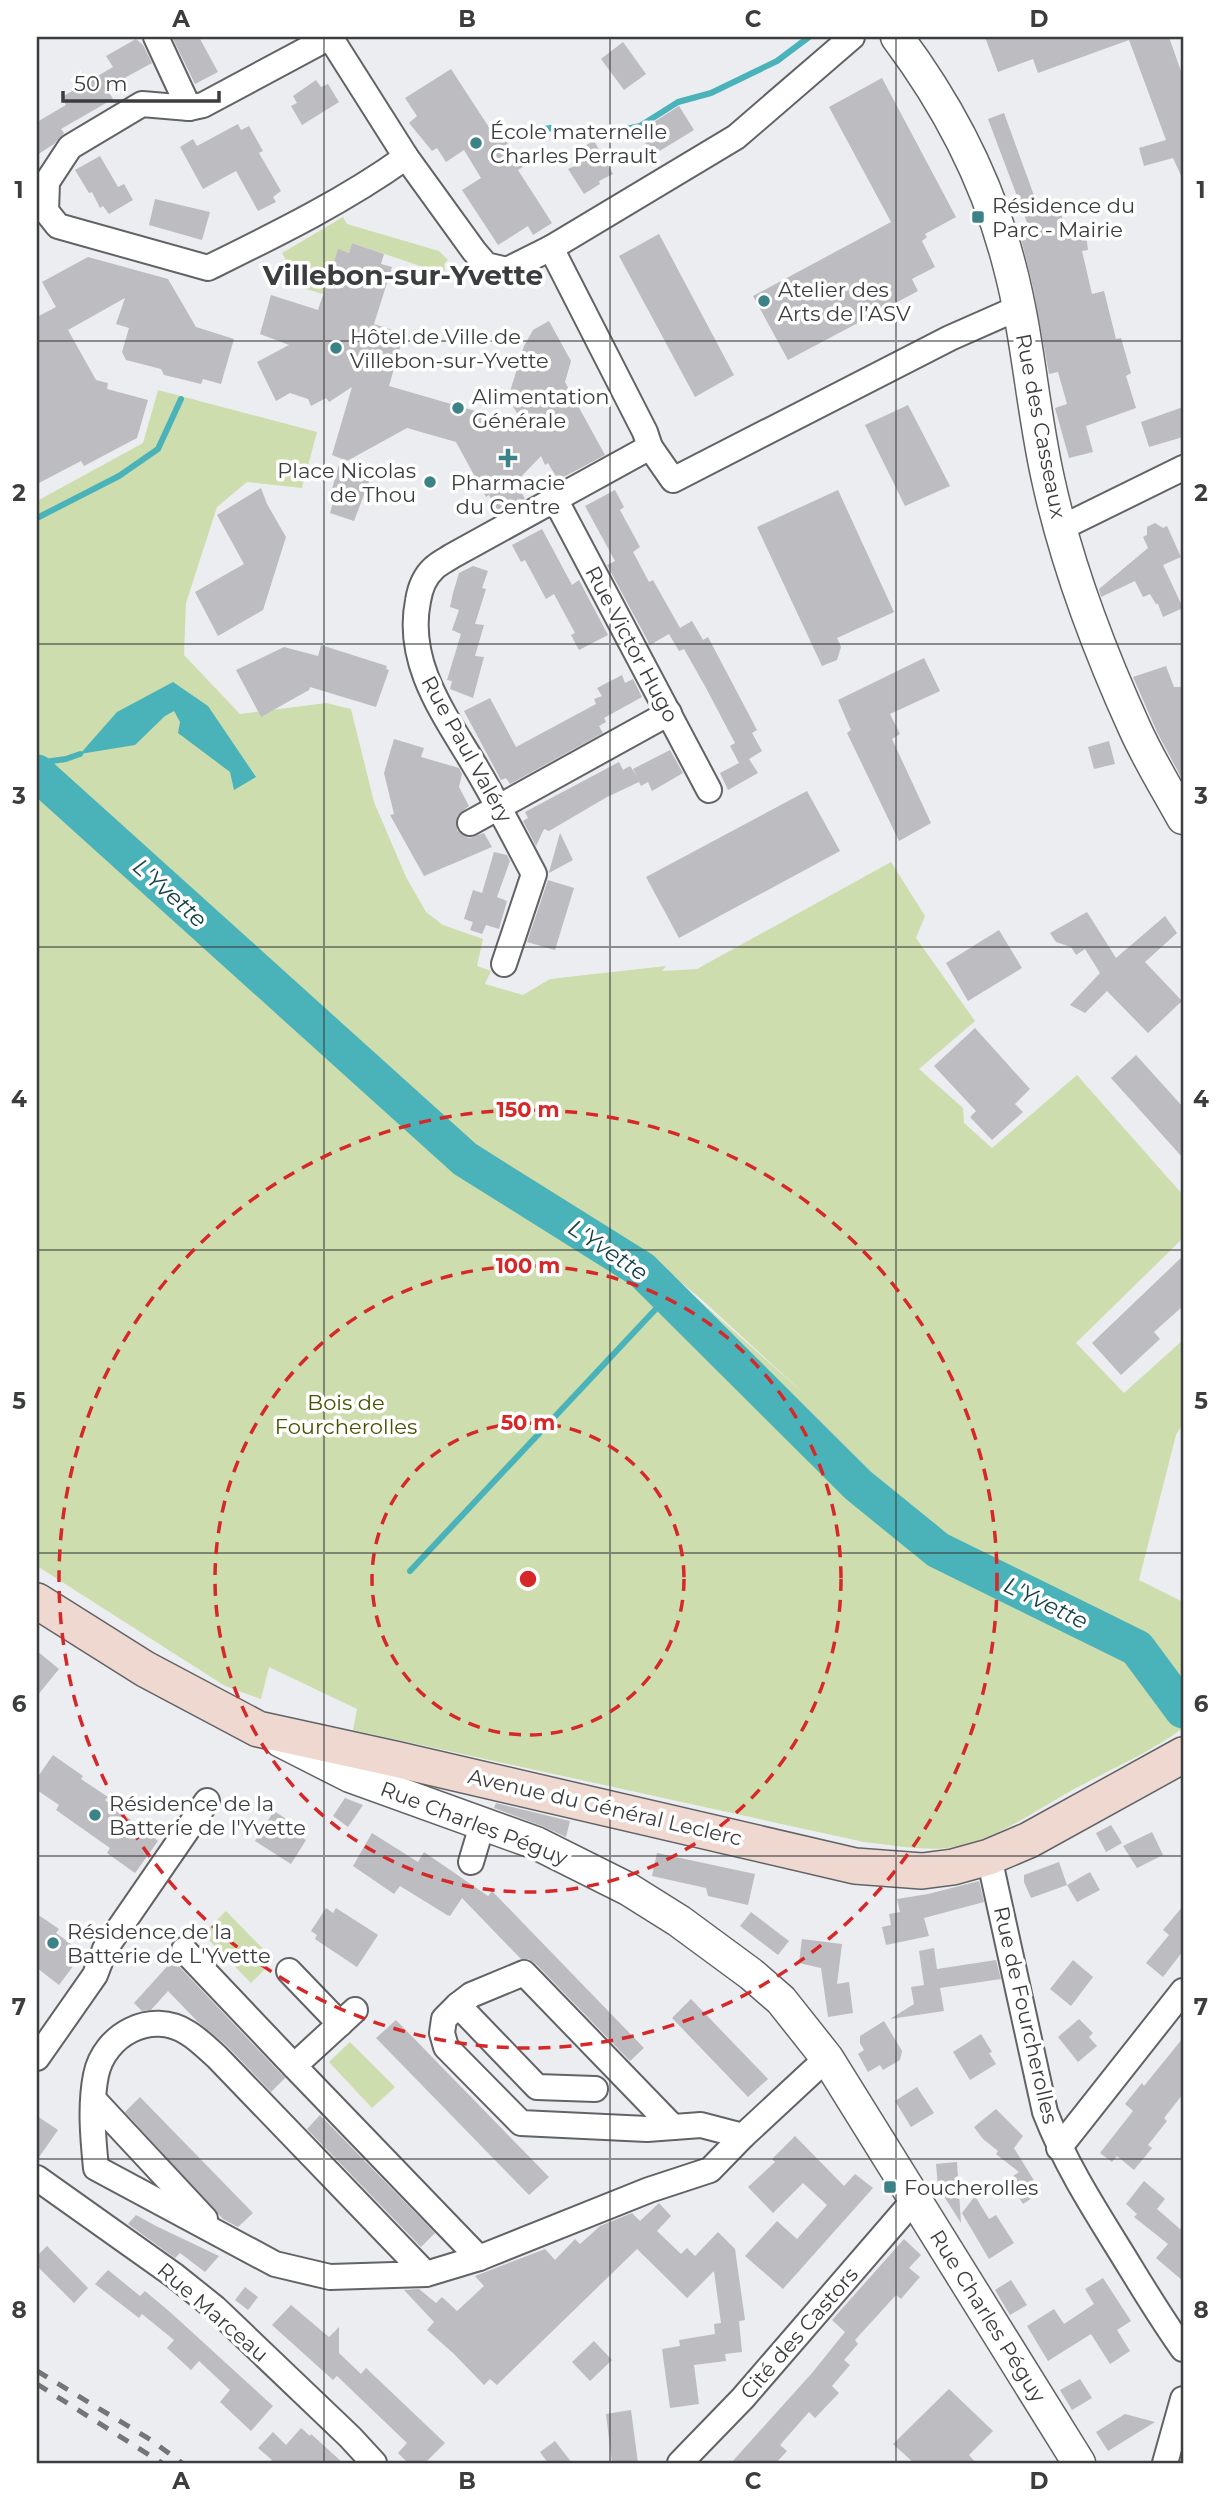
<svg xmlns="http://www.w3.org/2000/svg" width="1220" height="2500" font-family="Montserrat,sans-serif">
  <rect width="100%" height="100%" fill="#ebedf1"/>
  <g fill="#ceddad" fill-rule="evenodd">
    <path d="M343,217L347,224L439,251L448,260L444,264L445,271L424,276L426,268L352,243L349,253L338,250L323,294L303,288L282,253Z"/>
    <path d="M158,390L317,432L302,488L247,482L217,507L186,603L184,655L240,714L326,703L351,709L374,802L406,877L426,912L443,925L483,939L477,966L491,971L485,984L523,995L550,979L666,966L662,971L697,969L891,862L925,916L916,938L975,1021L919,1069L963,1108L964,1123L992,1148L1077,1075L1183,1195V1238L1076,1343L1124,1393L1183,1340V1423L1176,1435L1139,1580L1183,1602V1728C1151,1752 1115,1767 1080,1786C1042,1806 998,1839 955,1847C926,1852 893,1845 864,1842L353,1730L357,1709L269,1667L261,1699L225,1686L37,1566V501L143,443ZM648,1255L701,1299L810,1399Z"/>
    <path d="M226,1911L274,1960L251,1983L203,1934Z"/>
    <path d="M350,2042L395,2087L372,2108L329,2062Z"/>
  </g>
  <path fill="#4ab3ba" d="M173,682L208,706L256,777L234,790L230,772L178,733L180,722L174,711L165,716L135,745L80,754L117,712Z"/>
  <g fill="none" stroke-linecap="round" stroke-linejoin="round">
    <g stroke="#4ab3ba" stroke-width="6">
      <path d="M534,138L539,130L550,128L569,136L590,131L602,134L640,126L678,102L711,93L777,61L809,37"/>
      <path d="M37,518L119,476L158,449L181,399"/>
      <path d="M37,763L66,759L80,754"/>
      <path d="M410,1571L668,1296"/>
    </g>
    <path stroke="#4ab3ba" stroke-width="37" d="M37,773L465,1159L642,1270L858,1485L938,1550L1137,1648L1183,1710"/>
  </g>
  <g fill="#bdbcc0">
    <path d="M172,37H199L218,72L195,84Z"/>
    <path d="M985,37H1169L1183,77V180L1173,158L1144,166L1139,148L1166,140L1129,40L1038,73L1033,59L998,72Z"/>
    <path d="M136,39L143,45L152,63L106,88L113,99L61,129L64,133L54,144L37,155V122L66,105L62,97L113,67L106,56Z"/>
    <path d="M623,42L646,74L624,90L601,59Z"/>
    <path d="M451,69L492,132L498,129L523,167L518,170L552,223L533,235L528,226L498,245L462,190L481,178L464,150L446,162L437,148L432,151L409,123L417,116L405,98Z"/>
    <path d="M882,78L956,217L925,234L927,237L922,241L935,267L912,279L918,291L788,360L753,296L891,222L829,107Z"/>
    <path d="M316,80L321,87L328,84L339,102L302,125L291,106L297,103L293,96Z"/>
    <path d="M679,106L694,130L653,155L638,132Z"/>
    <path d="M1004,113L1040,212L1059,206L1066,231L1085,227L1088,250L1082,251L1092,294L1104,291L1116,339L1121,338L1131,373L1126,376L1136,408L1086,426L1093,452L1069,458L1055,408L1067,404L1058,372L1049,374L1033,287L1019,231L1029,228L988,119Z"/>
    <path d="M238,124L241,130L249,126L263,151L259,153L281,191L273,197L276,202L258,211L236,171L203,189L180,147L193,139L197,146Z"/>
    <path d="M594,141L613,174L599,181L600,184L584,194L568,169L581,163L575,151Z"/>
    <path d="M100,156L118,187L124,184L133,200L109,214L103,206L100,208L92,192L89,193L75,170Z"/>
    <path d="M155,199L210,212L202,240L149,225Z"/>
    <path d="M659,234L734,375L695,397L619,256Z"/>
    <path d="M352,243L384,254L381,264L392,267L374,324L404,334L389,386L524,425L508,398L524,346L533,330L549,321L571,361L565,382L605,455L558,480L548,463L545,465L541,456L516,482L525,499L499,513L489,495L486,497L456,442L407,428L347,461L332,455L352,387L329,402L326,398L311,406L308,399L290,393L276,401L257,362L289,345L260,334L271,295L318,310L338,249L349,253Z"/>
    <path d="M88,257L168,279L196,327L234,339L221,384L203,379L201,384L164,375L161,369L126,360L122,352L129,328L116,324L125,298L68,330L96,380L108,383L107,389L148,400L137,438L84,466L81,461L37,484V317L56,307L42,282Z"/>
    <path d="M908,405L950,486L905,506L865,425Z"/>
    <path d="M1183,407V437L1149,447L1141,422Z"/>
    <path d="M340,461L374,469L354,521L330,513L334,498L330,496Z"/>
    <path d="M261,488L267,504L286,537L263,610L218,636L195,592L244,564L217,515Z"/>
    <path d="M615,490L624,507L620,510L640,547L633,552L649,582L653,580L680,628L692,621L703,640L708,637L757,730L752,733L762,751L749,759L758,773L728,790L720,773L739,763L730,746L735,743L706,688L684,649L679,651L669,634L650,645L607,565L615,561L585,506Z"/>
    <path d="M838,490L894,612L837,638L841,647L837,660L822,666L757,527Z"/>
    <path d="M1155,523L1163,528L1167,526L1181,557L1163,565L1183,608L1163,617L1158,604H1156L1150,594L1143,597L1135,581L1101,597L1099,589L1148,548L1143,537L1147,535V527Z"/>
    <path d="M542,529L572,585L579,580L608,635L579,650L571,635L575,633L554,594L546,599L525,560L521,562L512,545Z"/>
    <path d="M473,566L488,571L482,588L486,589L475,624L484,625L475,656L484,657L473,698L450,689L452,681L447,680L461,634L452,630L459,610L450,607L453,593L459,573Z"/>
    <path d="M321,645L387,666L386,669L389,670L376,707L310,687L309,690L261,717L236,670L284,647L318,656Z"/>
    <path d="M924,658L940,691L890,714L900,734L892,739L931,823L899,841L847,733L851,730L838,700Z"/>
    <path d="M1166,666L1174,687H1183V781L1157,732L1133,677Z"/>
    <path d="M622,675L625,683L633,679L642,697L604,718L606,722L599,726L603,733L510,784L506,778L501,780L464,711L490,698L516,747L596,704L594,699L602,696L597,688Z"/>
    <path d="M394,739L424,748L421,757L459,768L462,774L459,787L469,806L457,816V830L462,835L469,838L484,833L492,847L424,876L390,815L394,814L384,773Z"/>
    <path d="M1109,741L1115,764L1094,769L1088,747Z"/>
    <path d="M670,750L683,773L652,791L648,782L641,786L639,782L607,797L549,831L544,829L536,846L523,821L528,818L525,812L619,762L623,770L630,766L637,776L633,769Z"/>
    <path d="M807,791L840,851L679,938L646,877Z"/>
    <path d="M560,833L573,860L549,873V872Z"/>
    <path d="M494,852L507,855L510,861L497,897L507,901L499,929L486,925L482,934L470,930L473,922L464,919L473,890L482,893Z"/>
    <path d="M548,880L574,888L555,950L527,942Z"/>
    <path d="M1087,912L1116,958L1165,916L1177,933L1145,962L1182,1001L1148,1033L1107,991L1085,1013L1070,1005L1100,973L1085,949L1076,955L1071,947L1056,942L1050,933Z"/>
    <path d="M999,930L1022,968L968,1001L946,963Z"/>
    <path d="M975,1028L1030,1089L1015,1104L1023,1112L992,1140L970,1117L976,1111L934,1066Z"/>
    <path d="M1136,1055L1183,1107V1158L1111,1078Z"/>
    <path d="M1183,1256V1306L1154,1332L1160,1339L1121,1375L1092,1343Z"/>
    <path d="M37,1651L59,1669L37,1696Z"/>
    <path d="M53,1755L83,1776L81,1779L108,1797L105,1800L158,1841L135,1873L107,1853L110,1848L56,1810L59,1805L37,1790V1778Z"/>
    <path d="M345,1798L363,1805L348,1827L333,1816Z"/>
    <path d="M496,1803L570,1821L566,1837L542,1826L494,1808Z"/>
    <path d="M274,1811L300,1828L296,1834L306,1840L291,1864L255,1841Z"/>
    <path d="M1111,1825L1122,1843L1106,1852L1096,1833Z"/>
    <path d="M1152,1832L1163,1855L1137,1868L1123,1846Z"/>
    <path d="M372,1833L418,1862L424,1852L488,1896L492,1891L644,2048L630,2061L535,1963L528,1959H521L462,1898L450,1916L447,1915L400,1886L394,1894L353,1866Z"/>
    <path d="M657,1853L755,1874L748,1905L708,1896L706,1888L652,1876Z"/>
    <path d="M1059,1862L1067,1885L1031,1898L1024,1882V1875Z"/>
    <path d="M1090,1872L1100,1890L1077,1902L1067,1885Z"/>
    <path d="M979,1881L984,1902L924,1918L929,1936L886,1945L882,1927L891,1925L889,1914L900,1912L897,1899L928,1894Z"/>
    <path d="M1183,1906V1951L1163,1977L1146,1963L1169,1935L1163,1930Z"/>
    <path d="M326,1908L333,1913L336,1908L378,1935L357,1967L315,1939L317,1935L311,1931Z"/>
    <path d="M751,1912L789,1941L778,1955L740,1926Z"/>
    <path d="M37,1914L59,1929L56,1933L83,1953L59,1985L37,1968Z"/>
    <path d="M802,1939L842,1944L837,1984L849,1982L853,2013L828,2017L821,1968L799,1963Z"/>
    <path d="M934,1948L937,1969L996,1960L1001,1979L940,1988L944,2011L890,2019L914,2004L911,1987L924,1985L919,1951Z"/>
    <path d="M173,1960L285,2078L271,2092L227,2046L197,2021L168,1991L151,2010L142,2011L134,2003Z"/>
    <path d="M1073,1960L1093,1977L1071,2006L1050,1989Z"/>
    <path d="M691,1999L768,2079L748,2097L672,2018Z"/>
    <path d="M1079,2019L1093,2033L1089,2037L1097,2046L1078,2062L1058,2037Z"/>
    <path d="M396,2020L549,2177L529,2195L376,2038Z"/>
    <path d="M884,2021L902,2051L900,2060L883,2070L880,2065L868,2072L858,2054L864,2050L860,2043V2036Z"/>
    <path d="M981,2034L992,2052L989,2053L996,2064L970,2080L953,2052Z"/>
    <path d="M1183,2038V2094L1164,2118L1167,2121L1148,2145L1152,2148L1134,2170L1117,2156L1112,2162L1100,2153L1133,2111L1125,2104L1142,2083L1144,2086Z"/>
    <path d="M917,2087L934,2113L911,2127L895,2101Z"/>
    <path d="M140,2097L253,2213L238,2227L223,2219L125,2112Z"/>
    <path d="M996,2109L1023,2136L1014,2148L1041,2192L1023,2204L1011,2185L1016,2182L1013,2176L1019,2172L996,2154L998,2151L983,2139L974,2127Z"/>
    <path d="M320,2115L435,2233L421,2247L307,2129Z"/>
    <path d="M37,2116L58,2130L37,2160Z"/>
    <path d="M795,2136L844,2186L855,2174L873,2188L783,2289L745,2256L777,2221L797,2239L827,2205L803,2183L773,2213L748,2187L775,2162L772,2159Z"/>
    <path d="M957,2162L961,2223L938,2187L936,2164Z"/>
    <path d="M1144,2181L1165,2199L1157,2209L1180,2229L1183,2226V2281L1156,2258L1168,2244L1134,2217L1137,2214L1126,2204Z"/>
    <path d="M975,2196L989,2219L996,2215L1014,2243L989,2259L962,2213Z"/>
    <path d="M659,2203L671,2216L657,2231L681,2254L687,2248L695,2256L718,2232L735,2249L745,2320L739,2321L742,2352L725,2354L726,2361L694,2365L699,2404L670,2408L662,2349L680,2346L679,2340L715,2334L714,2324L721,2323L714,2271L687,2298L637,2249L497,2385L490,2379L484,2385L453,2353L427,2330L434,2322L404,2290L419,2289L436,2303L442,2297L457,2311L484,2286L475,2276L545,2249L555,2260L575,2239L580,2244L600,2226L632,2213L640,2221Z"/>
    <path d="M136,2215L156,2226L219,2256L205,2272L180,2253L175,2258L128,2224Z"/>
    <path d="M904,2239L921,2255L909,2268L920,2277L901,2299L896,2295L855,2340L858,2344L844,2360L850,2365L832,2386L839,2393L815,2418L809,2412L780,2445L787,2451L776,2463H731L812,2373L845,2332L832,2320Z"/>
    <path d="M47,2246L88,2288L74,2303L37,2266V2256Z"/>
    <path d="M108,2270L140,2296L145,2291L170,2312L273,2406L251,2431L220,2402L230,2390L199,2361L191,2370L167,2348L174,2340L142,2314L139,2318L95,2284Z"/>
    <path d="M1103,2278L1131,2321L1117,2330L1130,2351L1110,2364L1091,2334L1048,2361L1027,2326L1054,2309L1064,2324L1094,2304L1085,2289Z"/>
    <path d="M1011,2280L1027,2305L1010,2315L995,2290Z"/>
    <path d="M245,2287L258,2297L248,2310L235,2300Z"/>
    <path d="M291,2305L329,2337L339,2327V2353L361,2374L366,2368L445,2443L425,2463H408L398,2453L407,2443L337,2376L333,2380L272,2325Z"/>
    <path d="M594,2341L612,2360L590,2381L572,2362Z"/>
    <path d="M1080,2379L1092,2398L1072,2410L1060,2390Z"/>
    <path d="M949,2389L993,2431L969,2455L976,2463H914L893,2444Z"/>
    <path d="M631,2410L638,2463H612L606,2414Z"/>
    <path d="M1125,2414L1155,2422L1108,2451L1096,2432Z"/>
    <path d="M301,2428L310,2436L311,2434L343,2463H269L272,2460L258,2448L273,2432L286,2445Z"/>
    <path d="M555,2441L572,2463H548L540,2452Z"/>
  </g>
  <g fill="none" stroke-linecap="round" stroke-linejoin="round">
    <defs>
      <g id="minor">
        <path d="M156,37L189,108"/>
        <path d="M330,37L203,105L189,108L142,104L70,147L47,182L46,211L58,226L208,268C275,235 345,201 406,157"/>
        <path d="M330,37L406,157L474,251L486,265L507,270L551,248L736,137L852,37"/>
        <path d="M551,248L645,432L650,447L673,480L950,338L1018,308"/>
        <path d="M555,499L709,790"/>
        <path d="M1061,528L1183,468"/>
        <path d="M470,823L669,713"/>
        <path d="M504,964L534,874C516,840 498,805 478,771C447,718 405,665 418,601C420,588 424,577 434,568C439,563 446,560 452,556L650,447"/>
        <path d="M989,1857L1045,2112C1064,2161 1091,2204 1119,2249C1140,2283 1160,2317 1183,2349"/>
        <path d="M471,1862L483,1822"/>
        <path d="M184,1950L294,2066"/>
        <path d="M289,1971L340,2024"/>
        <path d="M458,2005L471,1995L524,1973L673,2127"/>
        <path d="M355,2010L294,2066L479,2258L649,2190L710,2170L743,2136"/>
        <path d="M37,2058L95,1975L105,1949L207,1801"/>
        <path d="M595,2089L537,2087L458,2005L444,2019L442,2033L446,2047L521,2123L647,2129L701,2125L743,2136L827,2058"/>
        <path d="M95,2101L205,2219"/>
        <path d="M1059,2148L1183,1991"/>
        <path d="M37,2178L175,2276L215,2308L350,2437L374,2463"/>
        <path d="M426,2274L217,2057C208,2049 198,2039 188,2033C151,2009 104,2035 96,2075C90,2105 93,2138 96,2168L275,2264L330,2277L426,2274L479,2258"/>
        <path d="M680,2463L743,2398L914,2200"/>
        <path d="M1165,2463L1183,2399"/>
      </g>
      <g id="tertiary">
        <path d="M897,37C948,105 988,182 1009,264C1028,334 1032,408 1048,479C1066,562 1100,652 1135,729C1149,760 1167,789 1183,818"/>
        <path d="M281,1741L350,1776L536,1843L628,1889L679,1921L751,1974L781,2000L827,2058L1079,2463"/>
      </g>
      <path id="secondary" d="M37,1601L145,1669L258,1729L395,1759L855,1866L922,1871L953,1867L989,1857L1029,1840L1183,1755"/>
    </defs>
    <use href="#minor" stroke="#616366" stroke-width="28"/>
    <use href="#tertiary" stroke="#616366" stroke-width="35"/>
    <use href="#secondary" stroke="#616366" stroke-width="38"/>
    <use href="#minor" stroke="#fff" stroke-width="24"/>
    <use href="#tertiary" stroke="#fff" stroke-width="32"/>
    <use href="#secondary" stroke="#efd8cf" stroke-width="35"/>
    <g stroke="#747577" stroke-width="5" stroke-dasharray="12 12" stroke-linecap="butt">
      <path d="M37,2371L151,2440L182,2463"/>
      <path d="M37,2384L162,2463"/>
    </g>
  </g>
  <path fill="none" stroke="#3c3d3e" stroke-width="2" stroke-opacity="0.55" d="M324,37V2463M610,37V2463M896,37V2463M37,341H1183M37,644H1183M37,947H1183M37,1250H1183M37,1553H1183M37,1856H1183M37,2159H1183"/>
  <g fill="none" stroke="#d62828" stroke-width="3.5" stroke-dasharray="12 9">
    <circle cx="528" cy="1579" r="156"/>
    <circle cx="528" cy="1579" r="313"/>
    <circle cx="528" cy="1579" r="469"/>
  </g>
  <g fill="#3b8387" stroke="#fff" stroke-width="2.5">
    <circle cx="476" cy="143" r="7"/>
    <rect x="971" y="210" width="14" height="14" rx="3.5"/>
    <circle cx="764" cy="301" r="7"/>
    <circle cx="336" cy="348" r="7"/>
    <circle cx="458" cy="408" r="7"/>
    <path d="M504.5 447.5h7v7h7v7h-7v7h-7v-7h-7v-7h7z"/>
    <circle cx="430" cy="482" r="7"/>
    <circle cx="95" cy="1815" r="7"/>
    <circle cx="53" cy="1943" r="7"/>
    <rect x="883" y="2180" width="14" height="14" rx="3.5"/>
  </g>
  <g text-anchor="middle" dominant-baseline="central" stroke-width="7" stroke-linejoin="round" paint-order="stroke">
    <g font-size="21" fill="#3c3d3e" stroke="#fff" text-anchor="start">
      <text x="490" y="131">École maternelle<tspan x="490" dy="24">Charles Perrault</tspan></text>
      <text x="992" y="205">Résidence du<tspan x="992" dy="24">Parc - Mairie</tspan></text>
      <text x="778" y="289">Atelier des<tspan x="778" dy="24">Arts de l’ASV</tspan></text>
      <text x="350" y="336">Hôtel de Ville de<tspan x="350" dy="24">Villebon-sur-Yvette</tspan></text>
      <text x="472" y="396">Alimentation<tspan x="472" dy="24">Générale</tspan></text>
      <text x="416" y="470" text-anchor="end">Place Nicolas<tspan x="416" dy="24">de Thou</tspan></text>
      <text x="508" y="482" text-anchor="middle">Pharmacie<tspan x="508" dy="24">du Centre</tspan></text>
      <text x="109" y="1803">Résidence de la<tspan x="109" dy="24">Batterie de l'Yvette</tspan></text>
      <text x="67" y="1931">Résidence de la<tspan x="67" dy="24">Batterie de L'Yvette</tspan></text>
      <text x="904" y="2187">Foucherolles</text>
    </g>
    <g font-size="21" fill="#3c3d3e" stroke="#fff">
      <text transform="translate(1041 426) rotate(79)">Rue des Casseaux</text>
      <text transform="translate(632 644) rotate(62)">Rue Victor Hugo</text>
      <text transform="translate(467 749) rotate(61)">Rue Paul Valéry</text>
      <text transform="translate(605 1807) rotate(13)">Avenue du Général Leclerc</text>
      <text transform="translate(474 1823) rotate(21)">Rue Charles Péguy</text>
      <text transform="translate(1026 2015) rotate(77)">Rue de Fourcherolles</text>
      <text transform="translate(213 2312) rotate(41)">Rue Marceau</text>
      <text transform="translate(988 2316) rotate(58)">Rue Charles Péguy</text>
      <text transform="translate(799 2333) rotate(-49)">Cité des Castors</text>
    </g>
    <g font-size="21" fill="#435300" stroke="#fff">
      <text x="346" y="1402">Bois de<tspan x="346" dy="24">Fourcherolles</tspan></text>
    </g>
    <g font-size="23" font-style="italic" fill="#144347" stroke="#fff">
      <text transform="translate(170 893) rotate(42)">L'Yvette</text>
      <text transform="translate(608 1250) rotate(34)">L'Yvette</text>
      <text transform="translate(1046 1603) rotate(26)">L'Yvette</text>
    </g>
    <g font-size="28" font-weight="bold" fill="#3c3d3e" stroke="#fff">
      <text x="403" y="275">Villebon-sur-Yvette</text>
    </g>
  </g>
  <circle cx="528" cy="1579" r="10" fill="#d62828" stroke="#fff" stroke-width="3.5"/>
  <g font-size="21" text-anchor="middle" font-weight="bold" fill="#d62828" stroke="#fff" stroke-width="7" stroke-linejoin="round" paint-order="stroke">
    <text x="528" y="1117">150 m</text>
    <text x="528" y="1273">100 m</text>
    <text x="528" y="1430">50 m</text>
  </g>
  <rect width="1220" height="2500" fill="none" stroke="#ffffff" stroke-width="77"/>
  <path d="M63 91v10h156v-10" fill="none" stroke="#3c3d3e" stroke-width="3.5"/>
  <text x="74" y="91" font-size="21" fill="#3c3d3e" stroke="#ffffff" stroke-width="5" paint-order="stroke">50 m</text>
  <rect x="38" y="38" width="1144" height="2424" fill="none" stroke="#3c3d3e" stroke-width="2.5"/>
  <g font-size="23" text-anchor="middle" font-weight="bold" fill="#3c3d3e">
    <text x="181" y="27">A</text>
    <text x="467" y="27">B</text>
    <text x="753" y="27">C</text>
    <text x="1039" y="27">D</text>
    <text x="19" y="198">1</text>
    <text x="1201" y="198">1</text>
    <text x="19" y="501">2</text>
    <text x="1201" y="501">2</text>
    <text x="19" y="804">3</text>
    <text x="1201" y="804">3</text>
    <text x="19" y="1107">4</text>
    <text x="1201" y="1107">4</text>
    <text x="19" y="1409">5</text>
    <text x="1201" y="1409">5</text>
    <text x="19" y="1712">6</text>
    <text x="1201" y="1712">6</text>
    <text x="19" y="2015">7</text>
    <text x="1201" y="2015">7</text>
    <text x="19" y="2318">8</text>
    <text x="1201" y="2318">8</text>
    <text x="181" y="2489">A</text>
    <text x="467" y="2489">B</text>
    <text x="753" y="2489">C</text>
    <text x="1039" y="2489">D</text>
  </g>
</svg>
